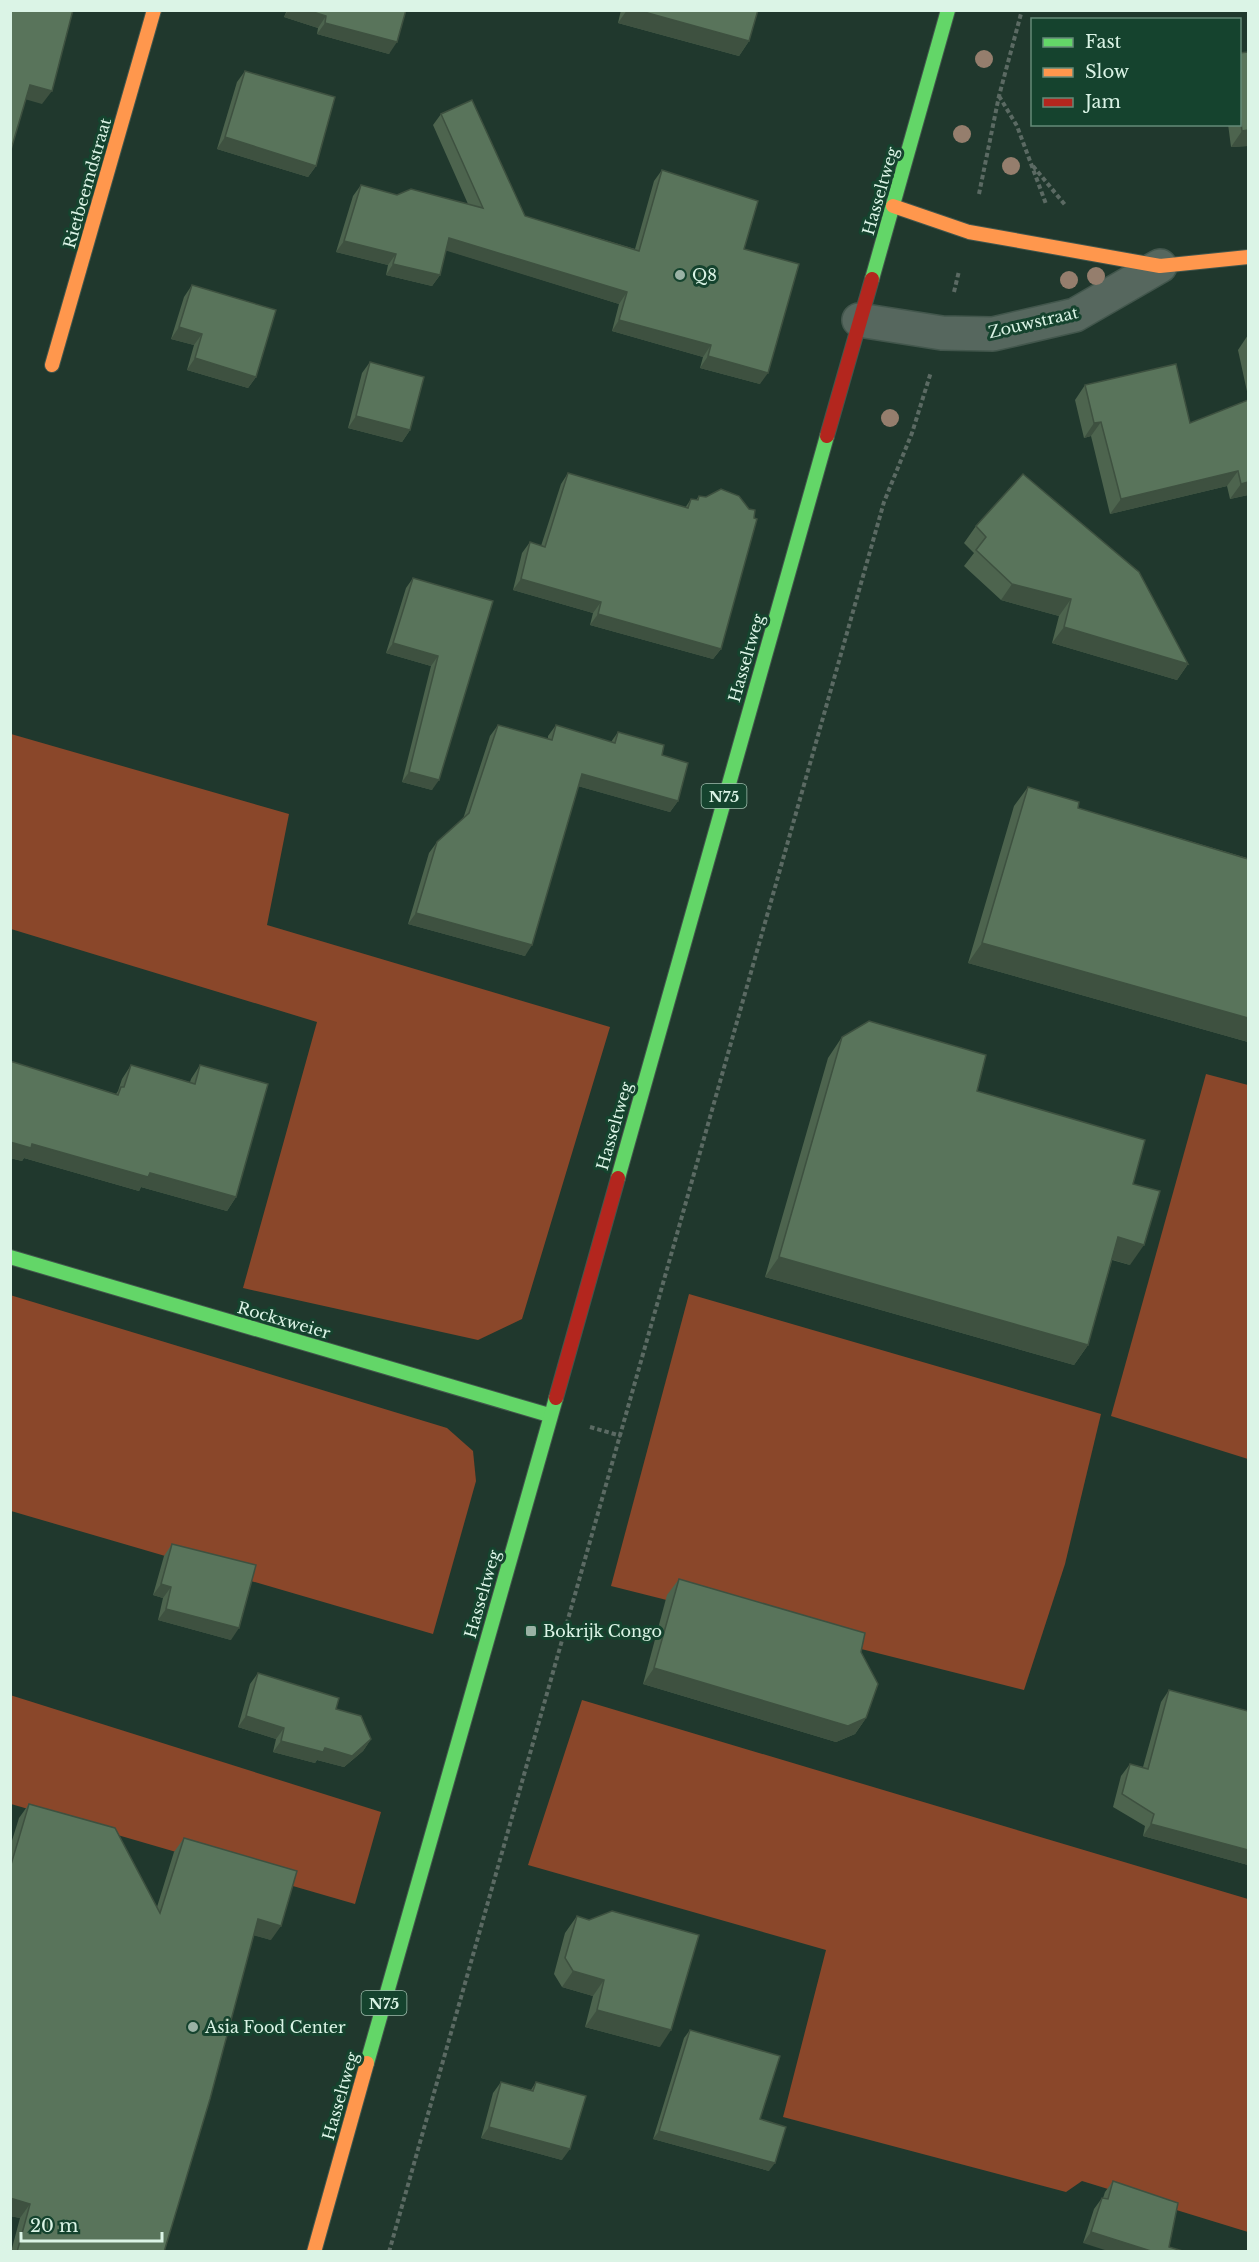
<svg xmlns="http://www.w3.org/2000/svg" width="1259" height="2262" font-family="'Libre Baskerville',serif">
  <rect width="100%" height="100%" fill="#20382d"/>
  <g fill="#8a472a">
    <path d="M11,734L289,814L267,925L610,1027L522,1319L478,1340L243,1288L317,1022L11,929Z"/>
    <path d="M1206,1074L1248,1085V1459L1111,1416Z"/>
    <path d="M689,1294L1101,1414L1065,1564L1024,1690L611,1586Z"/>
    <path d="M10,1295L447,1428L473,1451L476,1481L433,1634L11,1511Z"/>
    <path d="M10,1695L381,1812L355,1904L11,1804Z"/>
    <path d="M582,1700L1248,1899V2232L1082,2181L1066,2192L783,2117L826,1950L528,1865Z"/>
  </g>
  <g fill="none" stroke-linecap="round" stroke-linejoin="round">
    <defs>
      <path id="street" d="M859,320L942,333L993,334L1075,315L1160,266"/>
      <g id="fast">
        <path d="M872,279L948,10"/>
        <path d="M618,1178L827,436"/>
        <path d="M10,1257L549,1415"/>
        <path d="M367,2063L556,1398"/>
      </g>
      <g id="slow">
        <path d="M893,206L969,232L1160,266L1248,257"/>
        <path d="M52,365L154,10"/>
        <path d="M314,2252L367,2063"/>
      </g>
      <g id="jam">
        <path d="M827,436L872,279"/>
        <path d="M556,1398L618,1178"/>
      </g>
    </defs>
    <use href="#street" stroke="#42564c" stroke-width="36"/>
    <use href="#fast" stroke="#42564c" stroke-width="16"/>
    <use href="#slow" stroke="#42564c" stroke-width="16"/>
    <use href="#jam" stroke="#42564c" stroke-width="16"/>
    <g stroke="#5b6a63" stroke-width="4" stroke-dasharray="4.5 3" stroke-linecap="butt">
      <path d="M999,96L1017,126L1046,204"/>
      <path d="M1033,166L1066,206"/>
      <path d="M979,194L999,96L1022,10"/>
      <path d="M954,292L959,271"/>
      <path d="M590,1427L621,1436"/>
      <path d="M389,2252L884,502L912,433L931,372"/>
    </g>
    <use href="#street" stroke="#56675e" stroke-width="33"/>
    <use href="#fast" stroke="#63d668" stroke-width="14"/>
    <use href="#slow" stroke="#ff974d" stroke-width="14"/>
    <use href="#jam" stroke="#b3261e" stroke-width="14"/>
  </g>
  <g fill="#957e6d">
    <circle cx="984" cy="59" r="9"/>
    <circle cx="962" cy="134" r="9"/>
    <circle cx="1011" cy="166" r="9"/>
    <circle cx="1096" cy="276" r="9"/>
    <circle cx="1069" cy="280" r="9"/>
    <circle cx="890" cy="418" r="9"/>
  </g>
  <g fill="#4d644e">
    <path d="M287,10H406L389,54L317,34L318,28L284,17Z"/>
    <path d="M621,10H758L749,41L739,56L618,23Z"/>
    <path d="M1248,52V146L1231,147L1228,124H1239V53Z"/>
    <path d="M245,71L316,166L308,177L217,149L237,82Z"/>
    <path d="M441,114L525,216L635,249L654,181L662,170L744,249L760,384L700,368L703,357L612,331L619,304L446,250L440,275L432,286L386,275L388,265L336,252L353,196L361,185L397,195L468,204L433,125Z"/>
    <path d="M192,285L256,377L248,388L187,370L194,345L171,339L184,297Z"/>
    <path d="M1248,335V396L1238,350Z"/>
    <path d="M370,362L410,430L402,442L348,428L362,373Z"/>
    <path d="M1085,385L1190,423L1248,400V495L1230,499L1227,486L1110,514L1091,436L1084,438L1075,400Z"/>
    <path d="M568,473L685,508L691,499L696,500L699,496L721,649L713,659L590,625L593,613L513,590L522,553L530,542L541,546L561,484Z"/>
    <path d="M976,526L1188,664L1177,680L1052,643L1059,616L1001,600L964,566L974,553L964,543Z"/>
    <path d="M413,578L493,601L432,790L402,782L431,666L386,653L406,588Z"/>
    <path d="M498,725L548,739V736L556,725L611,742L618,732L662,755L678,801L670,812L578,786L525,956L408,924L429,853L437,842L463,819L490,736Z"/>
    <path d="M1028,787L1078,808L1247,858L1248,854V1042L968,963L1014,806Z"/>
    <path d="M842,1037L977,1091L1130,1265L1112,1260L1088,1345L1074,1365L765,1277L828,1058Z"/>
    <path d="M10,1061L116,1094L118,1091L122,1079L131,1065L190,1082L191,1079L200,1065L236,1197L227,1211L141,1187L139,1191L24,1158L22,1161L10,1158Z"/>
    <path d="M172,1544L231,1640L158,1620L163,1598L153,1595L164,1556Z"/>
    <path d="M679,1579L861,1652L866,1718L855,1734L836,1742L643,1684L667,1595Z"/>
    <path d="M258,1673L336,1709L371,1739L363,1751L344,1767L317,1760L315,1763L273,1752L276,1739L238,1727L250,1684Z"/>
    <path d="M1169,1690L1247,1711L1248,1706V1865L1143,1836L1145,1826L1113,1807L1121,1776L1130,1764L1143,1767L1161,1702Z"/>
    <path d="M29,1804L157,1907L174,1852L184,1838L271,1940L254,1935L164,2252H11L20,2218L10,2216V1847L19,1818Z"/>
    <path d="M577,1916L660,2047L585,2027L593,1996L562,1987L554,1974L565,1933Z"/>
    <path d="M690,2030L760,2119L769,2171L653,2139L684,2038Z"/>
    <path d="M501,2082L531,2090L536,2082L562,2160L481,2138L493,2093Z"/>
    <path d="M1113,2181L1178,2203L1083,2243L1094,2209L1102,2198H1103L1105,2192Z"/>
  </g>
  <g fill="#3e5140">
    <path d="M288,10H307L326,16L318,28L284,17Z"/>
    <path d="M627,10H637L749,41L739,56L618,23Z"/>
    <path d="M325,23L397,42L389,54L317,34Z"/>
    <path d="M30,85L52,91L42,104L21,98Z"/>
    <path d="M1248,130V146L1231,147L1242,131Z"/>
    <path d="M225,137L316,166L308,177L217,149Z"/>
    <path d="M449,238L627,292L619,304L441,249Z"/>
    <path d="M344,241L396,254L388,265L336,252Z"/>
    <path d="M393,264L440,275L432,286L386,275Z"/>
    <path d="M619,320L711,345L703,357L612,331Z"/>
    <path d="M179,327L202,334L194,345L171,339Z"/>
    <path d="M708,356L768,373L760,384L700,368Z"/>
    <path d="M195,358L256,377L248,388L187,370Z"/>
    <path d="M356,416L410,430L402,442L348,428Z"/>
    <path d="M1101,422L1091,436L1084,438L1094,423Z"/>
    <path d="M1238,471L1227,486L1110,514L1121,499Z"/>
    <path d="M1248,482V495L1230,499L1241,484Z"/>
    <path d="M521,579L601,602L593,613L513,590Z"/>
    <path d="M1012,584L1071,599L1059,616L1001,600Z"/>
    <path d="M598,614L721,649L713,659L590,625Z"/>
    <path d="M1064,627L1188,664L1177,680L1052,643Z"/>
    <path d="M393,643L438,656L431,666L386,653Z"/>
    <path d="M409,772L439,780L432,790L402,782Z"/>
    <path d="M582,774L678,801L670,812L574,785Z"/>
    <path d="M416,913L532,945L525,956L408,924Z"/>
    <path d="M982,943L1248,1018V1042L968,963Z"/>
    <path d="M10,1142L32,1144L150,1173L236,1197L227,1211L141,1187L139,1191L24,1158L22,1161L10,1158Z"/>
    <path d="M1118,1237L1144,1245L1130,1265L1104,1257Z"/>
    <path d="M779,1257L1088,1345L1074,1365L765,1277Z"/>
    <path d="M161,1584L171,1587L163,1598L153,1595Z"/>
    <path d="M166,1609L239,1628L231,1640L158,1620Z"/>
    <path d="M654,1668L866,1718L855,1734L836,1742L643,1684Z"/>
    <path d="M246,1716L284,1728L276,1739L238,1727Z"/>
    <path d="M371,1739L363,1751L344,1767L317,1760L315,1763L273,1752L281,1741L325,1748Z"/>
    <path d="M1151,1824L1248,1850V1865L1143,1836Z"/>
    <path d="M258,1919L281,1926L271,1940L248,1934Z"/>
    <path d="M573,1971L604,1980L593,1996L562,1987Z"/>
    <path d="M597,2010L671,2030L660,2047L585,2027Z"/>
    <path d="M489,2127L570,2149L562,2160L481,2138Z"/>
    <path d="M659,2131L775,2163L769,2171L653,2139Z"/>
    <path d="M10,2198L30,2204L20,2218L10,2216Z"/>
    <path d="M1091,2232L1154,2252H1111L1083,2243Z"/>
  </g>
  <g fill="#59745b" stroke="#3e5140" stroke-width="1.5">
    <path d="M10,10H73L52,91L30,85L10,153Z"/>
    <path d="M307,10H406L397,42L325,23L326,16Z"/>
    <path d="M637,10H758L749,41Z"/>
    <path d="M1248,52V130L1242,131L1239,107V53Z"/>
    <path d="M245,71L335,97L316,166L225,137Z"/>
    <path d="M472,100L525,216L639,251L662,170L758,201L744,249L799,264L768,373L708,356L711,345L619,320L627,292L449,238L440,275L393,264L396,254L344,241L361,185L397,195L411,189L483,208L441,114Z"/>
    <path d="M192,285L276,310L256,377L195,358L202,334L179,327Z"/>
    <path d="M370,362L424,377L410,430L356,416Z"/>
    <path d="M1176,364L1190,423L1248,400V482L1241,484L1238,471L1121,499L1101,422L1094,423L1085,385Z"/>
    <path d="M568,473L688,508L691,499L698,500L699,496L706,497L721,489L739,496L749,509L755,510L754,518L757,519L721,649L598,614L601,602L521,579L530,542L545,547Z"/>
    <path d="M1023,474L1139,572L1188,664L1064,627L1071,599L1012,584L976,550L986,537L976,526Z"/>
    <path d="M413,578L493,601L439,780L409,772L438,656L393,643Z"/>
    <path d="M498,725L552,740L556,725L615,743L618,732L664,745L662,755L688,763L678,801L582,774L532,945L416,913L437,842L469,813Z"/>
    <path d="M1028,787L1079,802L1078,808L1248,859V1018L982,943Z"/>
    <path d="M869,1021L986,1055L977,1091L1145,1140L1133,1184L1160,1191L1144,1245L1118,1237L1088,1345L779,1257L842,1037Z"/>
    <path d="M10,1061L118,1095L121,1087H124L131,1065L195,1084L200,1065L268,1084L236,1197L150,1173L148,1177L32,1144L31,1148L10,1142Z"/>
    <path d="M172,1544L256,1565L239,1628L166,1609L171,1587L161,1584Z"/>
    <path d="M679,1579L865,1633L861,1652L878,1684L866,1718L848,1726L654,1668Z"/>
    <path d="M258,1673L339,1698L336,1709L361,1716L371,1739L352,1756L325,1748L323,1752L281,1741L284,1728L246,1716Z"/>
    <path d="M1169,1690L1248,1711V1850L1151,1824L1154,1814L1122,1794L1130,1764L1148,1769Z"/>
    <path d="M29,1804L115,1828L160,1913L184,1838L297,1871L281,1926L258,1919L210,2099L164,2252H17L30,2204L10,2198V1868Z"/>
    <path d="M612,1911L699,1935L671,2030L597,2010L604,1980L573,1971L565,1958L577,1916L589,1920Z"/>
    <path d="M690,2030L780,2056L760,2119L786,2127L775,2163L659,2131Z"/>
    <path d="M501,2082L533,2091L536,2082L586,2096L570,2149L489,2127Z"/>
    <path d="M1113,2181L1178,2203L1169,2247L1186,2252H1154L1091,2232L1102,2198L1108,2199Z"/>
  </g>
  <g fill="#9ab2a5" stroke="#15432e" stroke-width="2">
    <circle cx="680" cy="275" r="6"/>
    <rect x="525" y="1625" width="12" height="12" rx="3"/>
    <circle cx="193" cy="2027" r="6"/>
  </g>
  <g text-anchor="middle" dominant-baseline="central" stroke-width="6" stroke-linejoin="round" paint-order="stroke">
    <g fill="#15432e" stroke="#a0bfaf" stroke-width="1.5">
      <rect x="701.5" y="784" width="45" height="24" rx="4.5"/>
      <rect x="361.5" y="1991" width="45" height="24" rx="4.5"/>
    </g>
    <g font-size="15" font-weight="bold" fill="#dbf4e6">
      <text x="724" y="796">N75</text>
      <text x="384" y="2003">N75</text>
    </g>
    <g font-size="16" fill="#dbf4e6" stroke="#15432e">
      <text transform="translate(87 183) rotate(-74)">Rietbeemdstraat</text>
      <text transform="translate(880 191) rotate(-74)">Hasseltweg</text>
      <text transform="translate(1033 322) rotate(-13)">Zouwstraat</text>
      <text transform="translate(746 658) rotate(-74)">Hasseltweg</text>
      <text transform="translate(614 1126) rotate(-74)">Hasseltweg</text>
      <text transform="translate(284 1320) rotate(16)">Rockxweier</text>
      <text transform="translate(482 1594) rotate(-74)">Hasseltweg</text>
      <text transform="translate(340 2096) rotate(-74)">Hasseltweg</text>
    </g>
    <g font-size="16" fill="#dbf4e6" stroke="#15432e" text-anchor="start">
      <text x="692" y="275">Q8</text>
      <text x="543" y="1631">Bokrijk Congo</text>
      <text x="205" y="2027">Asia Food Center</text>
    </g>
  </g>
  <rect width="1259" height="2262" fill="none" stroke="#dbf4e6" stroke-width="24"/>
  <rect x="1031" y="18" width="210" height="108" fill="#15432e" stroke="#648a78" stroke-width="1.5"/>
  <rect x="1043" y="38" width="30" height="9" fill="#63d668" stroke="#648a78" stroke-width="1.5"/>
  <text x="1085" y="48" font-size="18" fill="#dbf4e6">Fast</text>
  <rect x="1043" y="68" width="30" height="9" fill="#ff974d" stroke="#648a78" stroke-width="1.5"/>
  <text x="1085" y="78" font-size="18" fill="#dbf4e6">Slow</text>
  <rect x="1043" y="98" width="30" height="9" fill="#b3261e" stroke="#648a78" stroke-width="1.5"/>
  <text x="1085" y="108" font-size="18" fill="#dbf4e6">Jam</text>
  <path d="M21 2232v9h141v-9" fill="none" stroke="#dbf4e6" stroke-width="3"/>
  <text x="30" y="2232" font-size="18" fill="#dbf4e6" stroke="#15432e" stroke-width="4.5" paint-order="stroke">20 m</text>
</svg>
